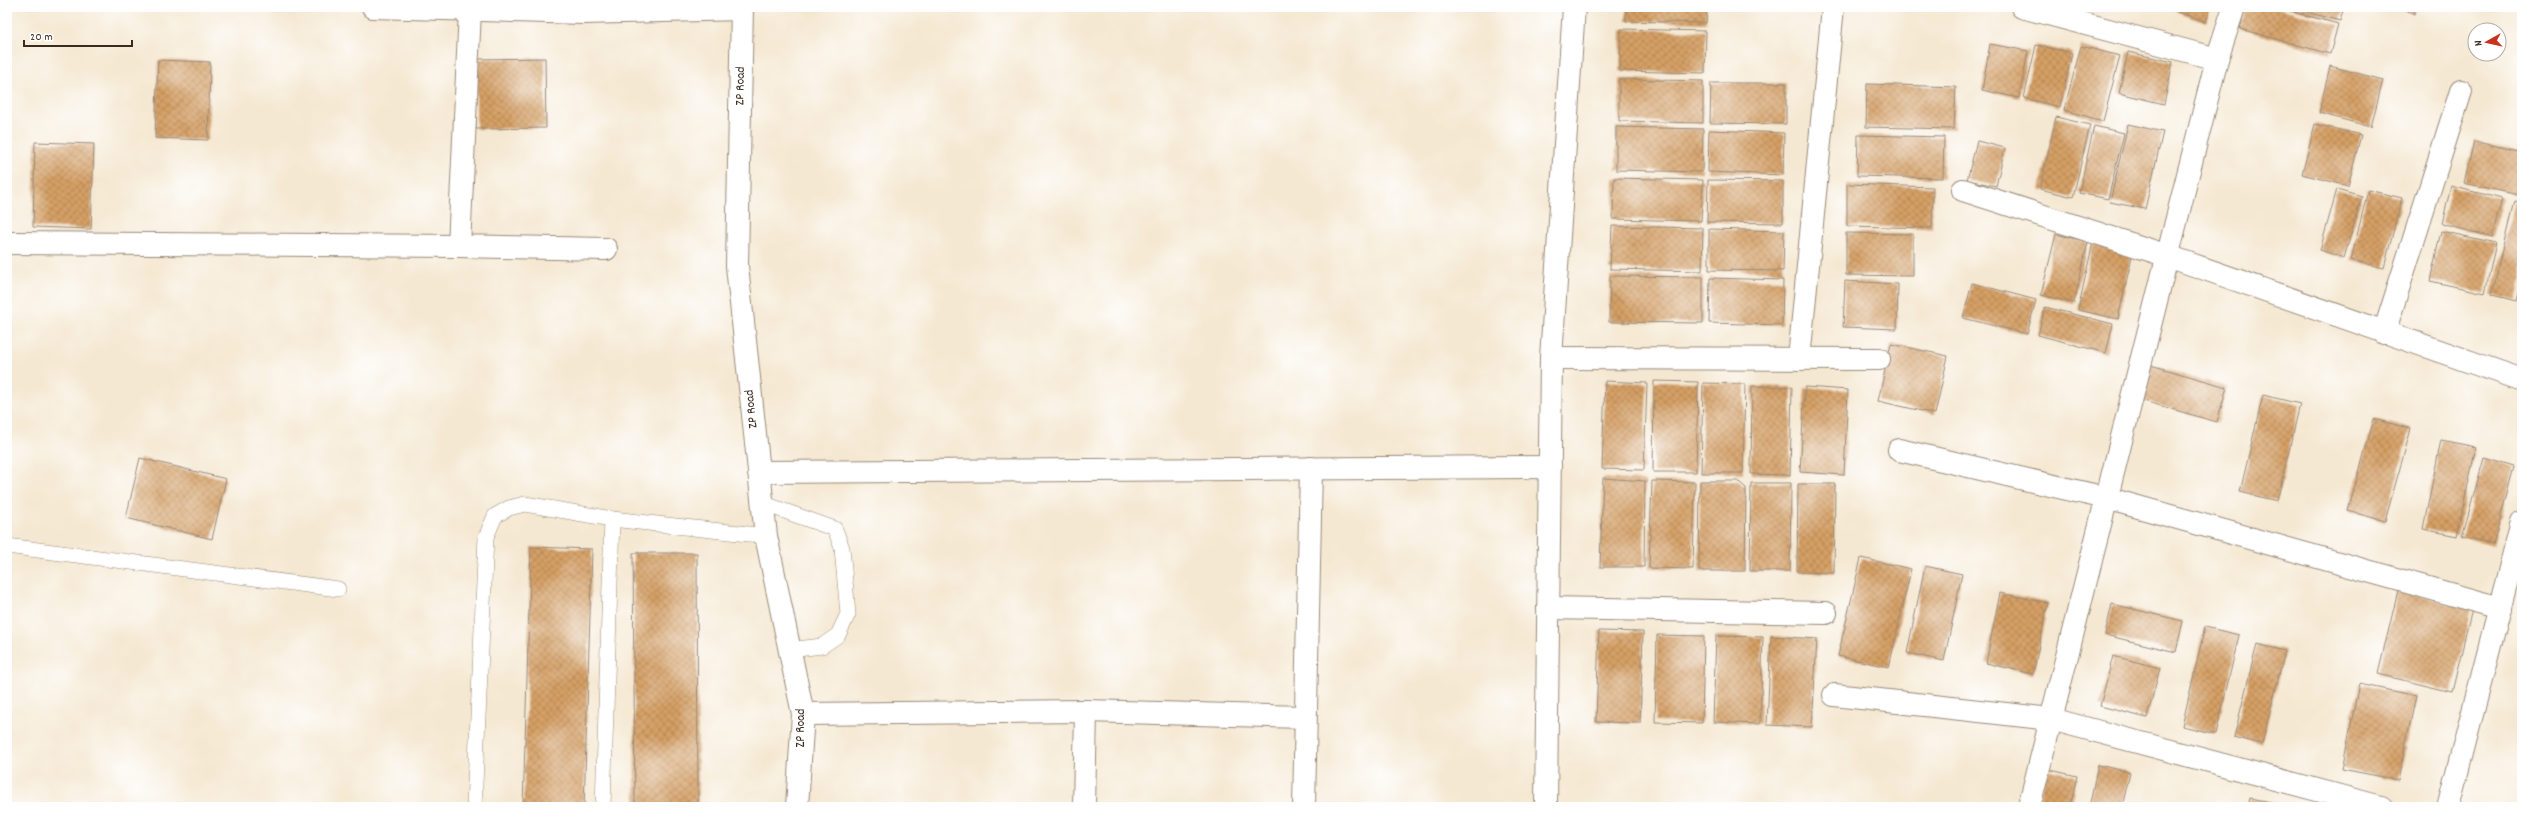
<svg xmlns="http://www.w3.org/2000/svg" width="2529" height="814" font-family="Dekko,sans-serif">
  <defs>
    <pattern id="building-cross-hatch" width="8" height="8" patternUnits="userSpaceOnUse"><rect width="8" height="8" fill="#d6a066"/><path d="M0 0l8 8M0 8l8-8" fill="none" stroke="#af8353"/></pattern>
  </defs>
  <rect width="100%" height="100%" fill="#fff"/>
  <filter id="ink" filterUnits="userSpaceOnUse"><feTurbulence type="fractalNoise" baseFrequency=".025" numOctaves="2"/><feDisplacementMap in="SourceGraphic" scale="8" xChannelSelector="R" yChannelSelector="G"/><feConvolveMatrix kernelMatrix="1 2 1 2 8 2 1 2 1" color-interpolation-filters="sRGB"/></filter>
  <filter id="wash" filterUnits="userSpaceOnUse"><feTurbulence type="fractalNoise" baseFrequency=".012" numOctaves="4" result="noise"/><feDisplacementMap in="SourceGraphic" scale="16" xChannelSelector="R" yChannelSelector="G"/><feGaussianBlur stdDeviation="0.9" result="paint"/><feColorMatrix in="noise" values="0 0 0 0 0 0 0 0 0 0 0 0 0 0 0 0 0 1.4 0 .05"/><feComposite in="paint" operator="in"/></filter>
  <g filter="url(#wash)">
    <rect width="100%" height="100%" fill="#f5e8d2"/>
    <g id="blocks">
      <g fill="url(#building-cross-hatch)">
        <path d="M1626,7H1707L1706,23L1626,21Z"/>
        <path d="M2164,7H2211L2206,22Z"/>
        <path d="M2246,7H2275L2338,24L2330,54L2240,29Z"/>
        <path d="M2288,7H2344L2340,21Z"/>
        <path d="M2400,7H2417L2414,14Z"/>
        <path d="M1621,29L1706,31L1705,73L1620,71Z"/>
        <path d="M1990,44L2028,51L2019,98L1982,90Z"/>
        <path d="M2036,45L2072,53L2060,107L2024,98Z"/>
        <path d="M2081,46L2120,56L2103,121L2064,110Z"/>
        <path d="M2128,52L2173,62L2164,104L2119,93Z"/>
        <path d="M545,58L546,128L476,129V59Z"/>
        <path d="M158,60L210,62L208,140L155,138Z"/>
        <path d="M2330,66L2383,80L2371,127L2319,113Z"/>
        <path d="M1619,79L1703,81V123L1619,121Z"/>
        <path d="M1711,83H1786V124L1710,123Z"/>
        <path d="M1867,84L1956,87L1954,129L1866,127Z"/>
        <path d="M2056,117L2090,125L2073,197L2040,189Z"/>
        <path d="M2128,124L2163,132L2145,209L2110,202Z"/>
        <path d="M2315,124L2361,135L2348,186L2302,174Z"/>
        <path d="M2094,126L2124,133L2108,199L2079,193Z"/>
        <path d="M1616,127L1703,129L1702,172L1616,170Z"/>
        <path d="M1709,130L1784,133L1783,175L1708,172Z"/>
        <path d="M1858,135L1944,137L1943,178L1857,176Z"/>
        <path d="M1977,141L2005,148L1996,186L1967,180Z"/>
        <path d="M2474,141L2522,152V181L2519,195L2464,183Z"/>
        <path d="M35,142L94,144L91,229L33,227Z"/>
        <path d="M1614,178L1703,180L1701,221L1613,219Z"/>
        <path d="M1708,180L1783,181V223L1707,222Z"/>
        <path d="M1847,184L1933,187L1932,228L1847,226Z"/>
        <path d="M2451,186L2502,199L2492,237L2442,224Z"/>
        <path d="M2337,189L2362,196L2344,258L2320,250Z"/>
        <path d="M2368,190L2402,198L2384,268L2351,260Z"/>
        <path d="M2515,201L2522,203V281L2517,301L2492,295Z"/>
        <path d="M1612,226L1703,228L1702,271L1610,269Z"/>
        <path d="M1709,229L1784,231L1783,271L1709,270Z"/>
        <path d="M2441,231L2496,243L2485,293L2430,281Z"/>
        <path d="M1846,233L1913,234V276L1846,275Z"/>
        <path d="M2056,234L2088,242L2074,303L2041,295Z"/>
        <path d="M2093,242L2133,251L2118,319L2078,310Z"/>
        <path d="M1610,276L1703,277V323L1609,322Z"/>
        <path d="M1710,278L1783,280L1782,325L1709,323Z"/>
        <path d="M1845,281L1898,284L1897,329L1843,327Z"/>
        <path d="M1972,283L2036,300L2027,334L1963,318Z"/>
        <path d="M2045,307L2113,324L2106,353L2038,335Z"/>
        <path d="M1891,344L1948,356L1935,414L1878,401Z"/>
        <path d="M2147,364L2227,387L2217,422L2137,399Z"/>
        <path d="M1605,381L1647,383L1644,470L1602,469Z"/>
        <path d="M1654,381L1698,382L1696,472H1653Z"/>
        <path d="M1703,383L1745,384L1743,473H1701Z"/>
        <path d="M1752,386L1792,387L1790,475L1751,474Z"/>
        <path d="M1805,387L1848,390L1844,475L1800,472Z"/>
        <path d="M2263,395L2300,404L2277,501L2240,492Z"/>
        <path d="M2374,419L2411,429L2385,521L2348,511Z"/>
        <path d="M2441,440L2476,447L2457,536L2423,529Z"/>
        <path d="M140,458L226,479L212,539L126,518Z"/>
        <path d="M2484,458L2514,467L2493,545L2462,537Z"/>
        <path d="M1603,478L1645,481L1644,567H1600Z"/>
        <path d="M1652,481L1695,482L1693,569L1649,568Z"/>
        <path d="M1700,481H1738L1746,488L1745,571H1699Z"/>
        <path d="M1751,483H1791L1790,571H1750Z"/>
        <path d="M1798,484H1835L1834,573L1797,572Z"/>
        <path d="M531,547L592,549L584,807H523Z"/>
        <path d="M633,553H697L698,807H635Z"/>
        <path d="M1861,558L1911,569L1889,667L1838,656Z"/>
        <path d="M1925,566L1962,574L1944,661L1907,653Z"/>
        <path d="M2398,591L2472,609L2452,692L2378,674Z"/>
        <path d="M2000,593L2048,603L2033,674L1986,663Z"/>
        <path d="M2112,604L2183,621L2176,652L2105,635Z"/>
        <path d="M2205,627L2239,635L2216,734L2182,726Z"/>
        <path d="M1599,631L1643,632L1640,723L1596,722Z"/>
        <path d="M1657,635L1704,636L1702,723L1655,722Z"/>
        <path d="M1716,636L1763,637L1760,724L1713,722Z"/>
        <path d="M1771,636L1817,639L1812,727L1767,725Z"/>
        <path d="M2257,644L2285,651L2262,744L2234,737Z"/>
        <path d="M2113,656L2160,668L2147,718L2100,706Z"/>
        <path d="M2359,684L2416,696L2398,780L2342,769Z"/>
        <path d="M2098,765L2130,772L2122,807H2089Z"/>
        <path d="M2046,769L2077,776L2070,807H2037Z"/>
        <path d="M2250,798L2278,804L2277,807H2248Z"/>
      </g>
    </g>
  </g>
  <g filter="url(#ink)">
    <use href="#blocks" fill-opacity="0" stroke="#988978" stroke-width="1"/>
    <g fill="none" stroke-linecap="round" stroke-linejoin="round">
      <defs>
        <g id="service">
          <path d="M762,503L835,529L842,548L848,614L838,635L822,646L789,650"/>
          <path d="M7,546L338,589"/>
          <path d="M474,807L486,537L495,516L509,508L525,504L612,519"/>
          <path d="M603,807L612,519L766,536"/>
        </g>
        <g id="minor">
          <path d="M2022,7L2217,59"/>
          <path d="M470,10L459,246L606,249"/>
          <path d="M1963,190L2168,256L2522,380"/>
          <path d="M7,243L459,246"/>
          <path d="M2384,333L2461,91"/>
          <path d="M1551,358L1879,359"/>
          <path d="M1799,359L1833,7"/>
          <path d="M1899,450L2106,498L2500,608"/>
          <path d="M759,472L1550,467"/>
          <path d="M1548,608L1826,613"/>
          <path d="M1834,695L2051,719L2381,807"/>
          <path d="M803,714L1086,711L1305,717"/>
          <path d="M1084,807L1086,711"/>
          <path d="M1304,807L1311,468"/>
          <path d="M1546,807L1551,358L1574,7"/>
          <path d="M2029,807L2217,59L2234,7"/>
          <path d="M2448,807L2522,522"/>
        </g>
        <g id="tertiary">
          <path d="M373,7L583,13L742,9"/>
          <path d="M742,7L737,266L766,536L803,714L797,807"/>
        </g>
      </defs>
      <use href="#service" stroke="#988978" stroke-width="16"/>
      <use href="#minor" stroke="#988978" stroke-width="24"/>
      <use href="#tertiary" stroke="#988978" stroke-width="24"/>
      <use href="#service" stroke="#fff" stroke-width="15"/>
      <use href="#minor" stroke="#fff" stroke-width="22"/>
      <use href="#tertiary" stroke="#fff" stroke-width="22"/>
    </g>
  </g>
  <g text-anchor="middle" dominant-baseline="central" stroke-width="3" stroke-linejoin="round" paint-order="stroke">
    <g font-size="13" fill="#3b2a1e" stroke="#fff">
      <text transform="translate(741 86) rotate(-89)">ZP Road</text>
      <text transform="translate(752 409) rotate(-96)">ZP Road</text>
      <text transform="translate(801 728) rotate(-90)">ZP Road</text>
    </g>
  </g>
  <rect width="2529" height="814" fill="none" stroke="#fff" stroke-width="24"/>
  <g transform="translate(2487 42) rotate(262)"><circle r="19" fill="#ffffff" stroke="#b1aaa5"/>
  <path d="M0-3L7 15L0 10L-7 15Z" fill="#c8321e"/>
  <text y="-6" font-size="11" font-weight="bold" text-anchor="middle" fill="#3b2a1e">N</text>
  </g>
  <path d="M24 40v6h108v-6" fill="none" stroke="#3b2a1e" stroke-width="2"/>
  <text x="30" y="40" font-size="12" fill="#3b2a1e" stroke="#ffffff" stroke-width="3" paint-order="stroke">20 m</text>
</svg>
